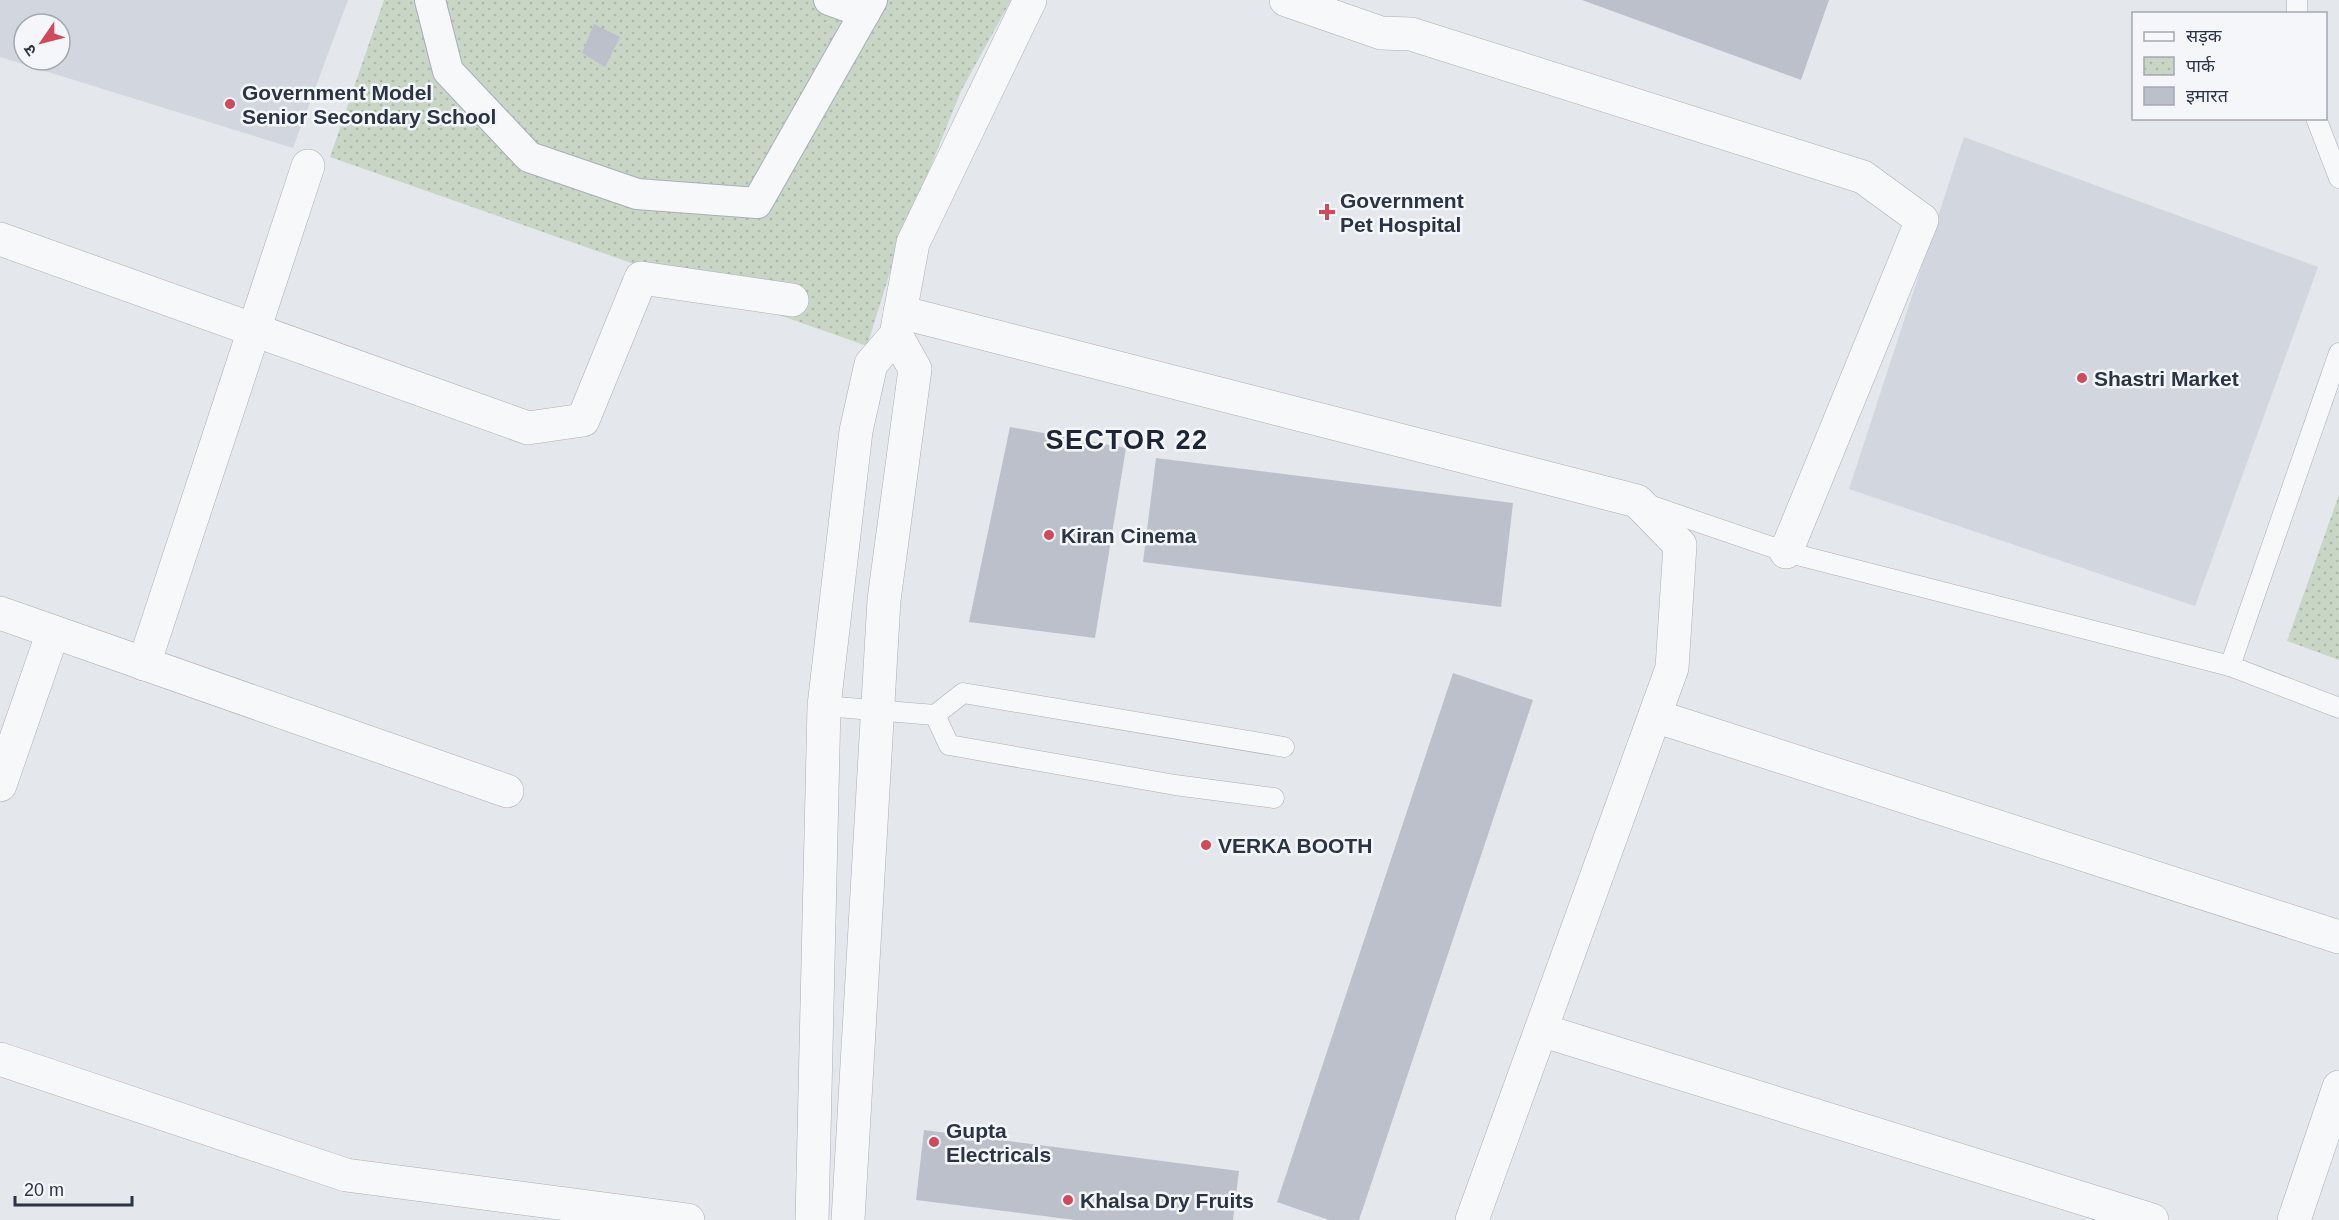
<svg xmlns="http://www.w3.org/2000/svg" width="2339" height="1220" font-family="Arial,'Noto Sans Devanagari',sans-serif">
  <defs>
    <pattern id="park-dots" width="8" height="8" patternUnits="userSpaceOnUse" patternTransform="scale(1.5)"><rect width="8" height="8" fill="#c9d6c5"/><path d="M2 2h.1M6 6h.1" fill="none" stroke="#adb8ab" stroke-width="1.8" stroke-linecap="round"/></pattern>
  </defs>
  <rect width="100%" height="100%" fill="#e4e7ec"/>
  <g fill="#d2d6de" fill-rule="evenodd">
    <path d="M0,0H348L293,148L0,57ZM24,24H60V60H24Z"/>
    <path d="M1964,137L2318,267L2195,606L1849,489Z"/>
  </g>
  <g fill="url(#park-dots)">
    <path d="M384,0H1011L961,91L896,253L867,346L330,157Z"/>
    <path d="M2339,495V660L2287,641Z"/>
  </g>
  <g fill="#bbc0ca">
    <path d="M1582,0H1829L1801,80Z"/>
    <path d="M594,24L620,37L605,67L582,53Z"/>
    <path d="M1010,427L1126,448L1095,638L969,622Z"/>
    <path d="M1156,458L1513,503L1501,607L1143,562Z"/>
    <path d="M1453,673L1533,700L1359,1220H1329L1277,1202Z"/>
    <path d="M924,1130L1239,1171L1233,1220H1075L916,1200Z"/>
  </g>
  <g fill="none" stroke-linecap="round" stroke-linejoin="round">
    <defs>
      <g id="service">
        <path d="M2297,0V14"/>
        <path d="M2316,118L2339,178"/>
        <path d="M1646,504L1786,552L2230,666L2339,708"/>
        <path d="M2230,666L2339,353"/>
        <path d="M824,706L935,715L963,693L1284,747"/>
        <path d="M935,715L949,745L1175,785L1274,798"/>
      </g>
      <g id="pedestrian">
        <path d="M430,0L448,71L529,157L637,194L757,203L872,0"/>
        <path d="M829,0L865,13"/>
      </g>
      <g id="minor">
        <path d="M1286,0L1381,33L1411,34L1863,177L1922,220L1786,552"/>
        <path d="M0,239L528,428L583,420L641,278L792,300"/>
        <path d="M900,312L1637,501L1680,545L1672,668L1472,1220"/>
        <path d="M0,613L507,791"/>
        <path d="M144,664L308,166"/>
        <path d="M1655,716L2339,937"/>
        <path d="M0,785L53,632"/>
        <path d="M1541,1030L2152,1220"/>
        <path d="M2294,1220L2339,1087"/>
      </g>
      <g id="tertiary">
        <path d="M0,1059L346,1175L688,1220"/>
        <path d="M812,1220L824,706L856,431L871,364L896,335L913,243L1030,0"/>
        <path d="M848,1220L884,600L915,369L896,335"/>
      </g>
    </defs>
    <use href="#service" stroke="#a9aeb7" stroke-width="21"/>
    <use href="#pedestrian" stroke="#a9aeb7" stroke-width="32"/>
    <use href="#minor" stroke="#a9aeb7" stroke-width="34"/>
    <use href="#tertiary" stroke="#a9aeb7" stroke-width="34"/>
    <use href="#service" stroke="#f7f8fa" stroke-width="20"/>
    <use href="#pedestrian" stroke="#f7f8fa" stroke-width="30"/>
    <use href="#minor" stroke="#f7f8fa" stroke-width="33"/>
    <use href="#tertiary" stroke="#f7f8fa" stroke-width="33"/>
  </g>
  <g fill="#d1495b" stroke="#f4f6f9" stroke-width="2">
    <circle cx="230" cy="104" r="6"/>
    <path d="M1324 203h6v6h6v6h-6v6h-6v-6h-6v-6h6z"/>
    <circle cx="2082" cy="378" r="6"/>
    <circle cx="1049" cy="535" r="6"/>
    <circle cx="1206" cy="845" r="6"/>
    <circle cx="934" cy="1142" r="6"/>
    <circle cx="1068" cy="1200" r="6"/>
  </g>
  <g text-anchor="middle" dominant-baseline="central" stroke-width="5" stroke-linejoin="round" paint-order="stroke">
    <g font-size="21" font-weight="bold" fill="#2b3445" stroke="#f4f6f9" text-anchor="start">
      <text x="242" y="92">Government Model<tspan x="242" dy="24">Senior Secondary School</tspan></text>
      <text x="1340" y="200">Government<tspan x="1340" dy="24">Pet Hospital</tspan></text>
      <text x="2094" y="378">Shastri Market</text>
      <text x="1061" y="535">Kiran Cinema</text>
      <text x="1218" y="845">VERKA BOOTH</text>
      <text x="946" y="1130">Gupta<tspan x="946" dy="24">Electricals</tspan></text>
      <text x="1080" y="1200">Khalsa Dry Fruits</text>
    </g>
    <g font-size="27" font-weight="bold" letter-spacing="1.5" fill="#1d2536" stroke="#f4f6f9">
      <text x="1127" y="440">SECTOR 22</text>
    </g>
  </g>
  <rect x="2132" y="12" width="195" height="108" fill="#f4f6f9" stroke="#a4a8b1" stroke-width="1.5"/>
  <rect x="2144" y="32" width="30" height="9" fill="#f7f8fa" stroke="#a4a8b1" stroke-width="1.5"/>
  <text x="2186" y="42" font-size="18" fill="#2b3445">सड़क</text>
  <rect x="2144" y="57" width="30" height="18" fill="url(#park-dots)" stroke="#a4a8b1" stroke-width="1.5"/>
  <text x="2186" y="72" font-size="18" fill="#2b3445">पार्क</text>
  <rect x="2144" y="87" width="30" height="18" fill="#bbc0ca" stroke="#a4a8b1" stroke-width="1.5"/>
  <text x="2186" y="102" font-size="18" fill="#2b3445">इमारत</text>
  <g transform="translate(42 42) rotate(235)"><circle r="28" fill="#f4f6f9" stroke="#a4a8b1" stroke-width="1.5"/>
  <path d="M0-4.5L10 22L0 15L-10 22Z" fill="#d1495b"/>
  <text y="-9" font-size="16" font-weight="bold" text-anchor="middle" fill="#2b3445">उ</text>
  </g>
  <path d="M15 1196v9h117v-9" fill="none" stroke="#2b3445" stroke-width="3"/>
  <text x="24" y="1196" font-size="18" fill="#2b3445" stroke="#f4f6f9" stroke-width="4.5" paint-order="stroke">20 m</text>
</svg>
